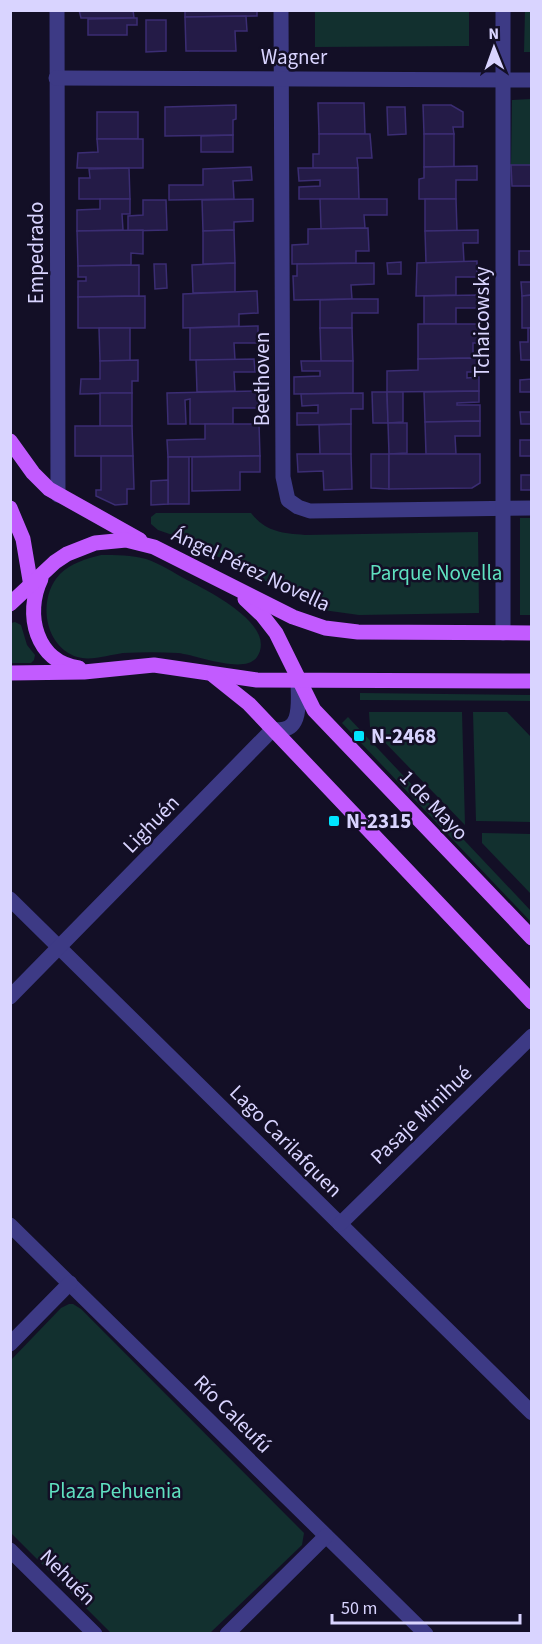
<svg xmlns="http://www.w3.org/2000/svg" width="542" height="1644" font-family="'Source Sans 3',sans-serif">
  <rect width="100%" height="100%" fill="#130f26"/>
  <g fill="#12302f">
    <path d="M315,11H469V46L315,47Z"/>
    <path d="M525,11H531V52H524Z"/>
    <path d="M531,99V165H511L512,100Z"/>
    <path d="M156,513H251C266,532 281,533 305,535L478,532L479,613L359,615L323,610L181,538L158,530L151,524V517Z"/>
    <rect x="520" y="518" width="11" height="97"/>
    <path d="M101,555C116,555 132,555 146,559C161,564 174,573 187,580C208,591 278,625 257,657C245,675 197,655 178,653C160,652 142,652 123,653C108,655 89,662 74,656C43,643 38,597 60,574C71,563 86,559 101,555Z"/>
    <path d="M15,622L21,625L27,645L35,655L34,660L31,663H11V623Z"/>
    <path d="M360,693L531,695L532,701L360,700Z"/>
    <path d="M369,712H462L465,825L370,727Z"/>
    <path d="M473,712H507L531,737V822L476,821Z"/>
    <path d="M348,717L531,911V922L342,723Z"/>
    <path d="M482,833L531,834V894L482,843Z"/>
    <path d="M69,1304H73L81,1309L304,1533L302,1545L210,1633H111L11,1533V1360L61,1308Z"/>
  </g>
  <g fill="#241b47" stroke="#3b2d73" stroke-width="1.5">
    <path d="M79,10H133L134,18H81Z"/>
    <path d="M185,10H257V16L185,17Z"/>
    <path d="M246,16L247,31H235L236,51H186L185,17Z"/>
    <path d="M134,18H137V25H127V35H88V19Z"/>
    <path d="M146,20H166V51L146,52Z"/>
    <path d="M318,103H364L365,134H319Z"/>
    <path d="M236,105V119L233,120V135L165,136V107Z"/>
    <path d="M423,105H451L463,112V127H453L454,134H424Z"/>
    <path d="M387,107H405L406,134L388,135Z"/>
    <rect x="97" y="112" width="41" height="27"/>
    <path d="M319,134H370L372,158H357L358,168H313V154H319Z"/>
    <rect x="424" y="134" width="30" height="33"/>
    <path d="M233,135V152H201V136Z"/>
    <path d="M97,139H143V168H77L78,153L98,152Z"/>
    <path d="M511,165H532V186H512Z"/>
    <path d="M477,166V180H456V199H419V179L424,178V167Z"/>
    <path d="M251,167L252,180L233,181L234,199L169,200V185H203V169Z"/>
    <path d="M129,168L130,199H79V178H90L89,169Z"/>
    <path d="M298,168H358L359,199H299V187L320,186V180L299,181Z"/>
    <path d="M100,199H130V214H122L123,230L77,231V210L100,209Z"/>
    <path d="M253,199V221L234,222V230L203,231L202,200Z"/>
    <path d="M320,199H387V215H364L365,228L321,229Z"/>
    <path d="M425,199H456L457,231H425Z"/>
    <path d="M143,200H166L167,230L128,231V216L143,215Z"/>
    <path d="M368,228L369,251H356V263L292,264V245L308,244V229Z"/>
    <path d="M143,230V254L131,253V265L78,266L77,231Z"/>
    <path d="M234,230L235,263L203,264V231Z"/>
    <path d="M478,230V243H463L464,262L426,263L425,231Z"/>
    <rect x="519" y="251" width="13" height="14"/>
    <path d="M477,261V277H456V295L416,296L417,263Z"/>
    <path d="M401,262V274H388L387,263Z"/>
    <path d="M235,263V292L193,293L192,265Z"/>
    <path d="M374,263V284L351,285L352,299L294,300L293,276H297V264Z"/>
    <path d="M154,264H166L167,288L155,289Z"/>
    <path d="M139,265V296L78,297V281H86V277H78V266Z"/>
    <path d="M521,282H532V295L522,296Z"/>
    <path d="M257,291L258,313L239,314V326L183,328V294Z"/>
    <path d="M478,295V308H456V324H424V296Z"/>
    <path d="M532,295V328H522V296Z"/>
    <path d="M145,296V328H78V297Z"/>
    <path d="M352,299H378V313H352V328H320V300Z"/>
    <path d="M418,324H479V343H473V358L418,359Z"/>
    <path d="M258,326V343H234L235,360H190V328Z"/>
    <path d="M99,328H130V361H100Z"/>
    <path d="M320,328H352L353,361H321Z"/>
    <path d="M528,328H532V360H521L520,342H528Z"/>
    <path d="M478,358V372H467V378L479,377V391L387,392V371L418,370V359Z"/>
    <path d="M254,359L255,372H234L235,391L197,392L196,360Z"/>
    <path d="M138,360V381H132V393L80,394L81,379H100V361Z"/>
    <path d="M301,361H353V393L294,394V377L320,376V371H302Z"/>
    <path d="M532,379V392H520V380Z"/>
    <path d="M258,391V408H233V424H190V399L185,400L186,424H168L167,393Z"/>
    <path d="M479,391V402L457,403V405H480V421L425,422L424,392Z"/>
    <path d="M372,392H387L388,423H373Z"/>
    <path d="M387,392H403V422L388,423Z"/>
    <rect x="100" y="393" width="32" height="33"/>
    <path d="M363,393V409H351V424L297,425V413H318V405L302,406L301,394Z"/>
    <path d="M520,412H532V424H521Z"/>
    <path d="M480,421V436H455L456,454H426L425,422Z"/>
    <path d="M388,423H407V453L389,454Z"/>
    <path d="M205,424H259L260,456L168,457L167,440L205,439Z"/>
    <path d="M351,424V454H320L319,425Z"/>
    <path d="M75,426H132L133,456H75Z"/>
    <rect x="520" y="440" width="12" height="16"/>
    <path d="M297,454H351L352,489L324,490L323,471L298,472Z"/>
    <path d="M371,454H389V489L371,488Z"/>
    <path d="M389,454H480V483L472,488L389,489Z"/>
    <path d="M101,456H133L134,489H127V504L115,505L96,496V490H101Z"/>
    <path d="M260,456V472H240V490L192,491V457Z"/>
    <rect x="168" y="457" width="21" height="47"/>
    <rect x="521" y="475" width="11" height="15"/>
    <path d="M168,480V504L151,505V481Z"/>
  </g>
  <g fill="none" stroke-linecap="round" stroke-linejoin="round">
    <g stroke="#3d3a85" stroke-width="15">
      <path d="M57,10L58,495"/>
      <path d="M281,10L283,477L288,500L298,507L310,511L532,508"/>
      <path d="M56,78L532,80"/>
      <path d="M503,633V10"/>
      <path d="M10,899L532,1413"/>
      <path d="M10,997L273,729C304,735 298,700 298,680"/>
      <path d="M340,1224L532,1036"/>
      <path d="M10,1225L426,1634"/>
      <path d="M10,1344L70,1283"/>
      <path d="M10,1550L95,1634"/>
      <path d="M227,1634L326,1536"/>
    </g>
    <g stroke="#c25bff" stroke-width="15">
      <path d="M10,441L33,473L49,489L140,540"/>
      <path d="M10,508L23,539L32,592"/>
      <path d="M41,579C24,614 36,662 79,668"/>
      <path d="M245,599L262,615L276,633L314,710L532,938"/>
      <path d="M10,604L55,562L67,554L95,543L126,540L154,547L293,617L325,628L358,632L532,633"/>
      <path d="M10,673L84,672L154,665L257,680L532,681"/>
      <path d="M214,676L249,704L532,1002"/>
    </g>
  </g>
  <g fill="#00e5ff" stroke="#130f26" stroke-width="2">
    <rect x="353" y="730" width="12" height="12" rx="3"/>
    <rect x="328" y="815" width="12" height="12" rx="3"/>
  </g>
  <g text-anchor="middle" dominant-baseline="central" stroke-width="5" stroke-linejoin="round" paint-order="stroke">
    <g font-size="21" fill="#d9d4ff" stroke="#130f26">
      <text x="294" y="57">Wagner</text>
      <text transform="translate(36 253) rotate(-90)">Empedrado</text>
      <text transform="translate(482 322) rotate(-90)">Tchaicowsky</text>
      <text transform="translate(262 379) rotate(-90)">Beethoven</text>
      <text transform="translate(251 569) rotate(25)">Ángel Pérez Novella</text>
      <text transform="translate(434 805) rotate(46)">1 de Mayo</text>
      <text transform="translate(151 824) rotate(-46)">Lighuén</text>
      <text transform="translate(421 1115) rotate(-44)">Pasaje Minihué</text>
      <text transform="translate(286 1141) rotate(45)">Lago Carilafquen</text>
      <text transform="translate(233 1414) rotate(45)">Río Caleufú</text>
      <text transform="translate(68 1577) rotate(45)">Nehuén</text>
    </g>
    <g font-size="21" fill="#5fe0c0" stroke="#130f26">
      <text x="436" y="573">Parque Novella</text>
      <text x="115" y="1491">Plaza Pehuenia</text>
    </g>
    <g font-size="21" font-weight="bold" fill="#d9d4ff" stroke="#130f26" text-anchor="start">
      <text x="371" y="736">N-2468</text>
      <text x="346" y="821">N-2315</text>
    </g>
  </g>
  <rect width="542" height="1644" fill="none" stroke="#d9d4ff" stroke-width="24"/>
  <g transform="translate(494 48) rotate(359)" stroke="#130f26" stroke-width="4.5" paint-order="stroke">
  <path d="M0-4.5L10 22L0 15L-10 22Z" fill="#d9d4ff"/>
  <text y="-9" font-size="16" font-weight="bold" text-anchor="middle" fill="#d9d4ff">N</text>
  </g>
  <path d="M332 1614v9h188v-9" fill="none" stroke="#d9d4ff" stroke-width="3"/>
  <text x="341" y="1614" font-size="18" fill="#d9d4ff" stroke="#130f26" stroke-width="4.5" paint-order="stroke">50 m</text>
</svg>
